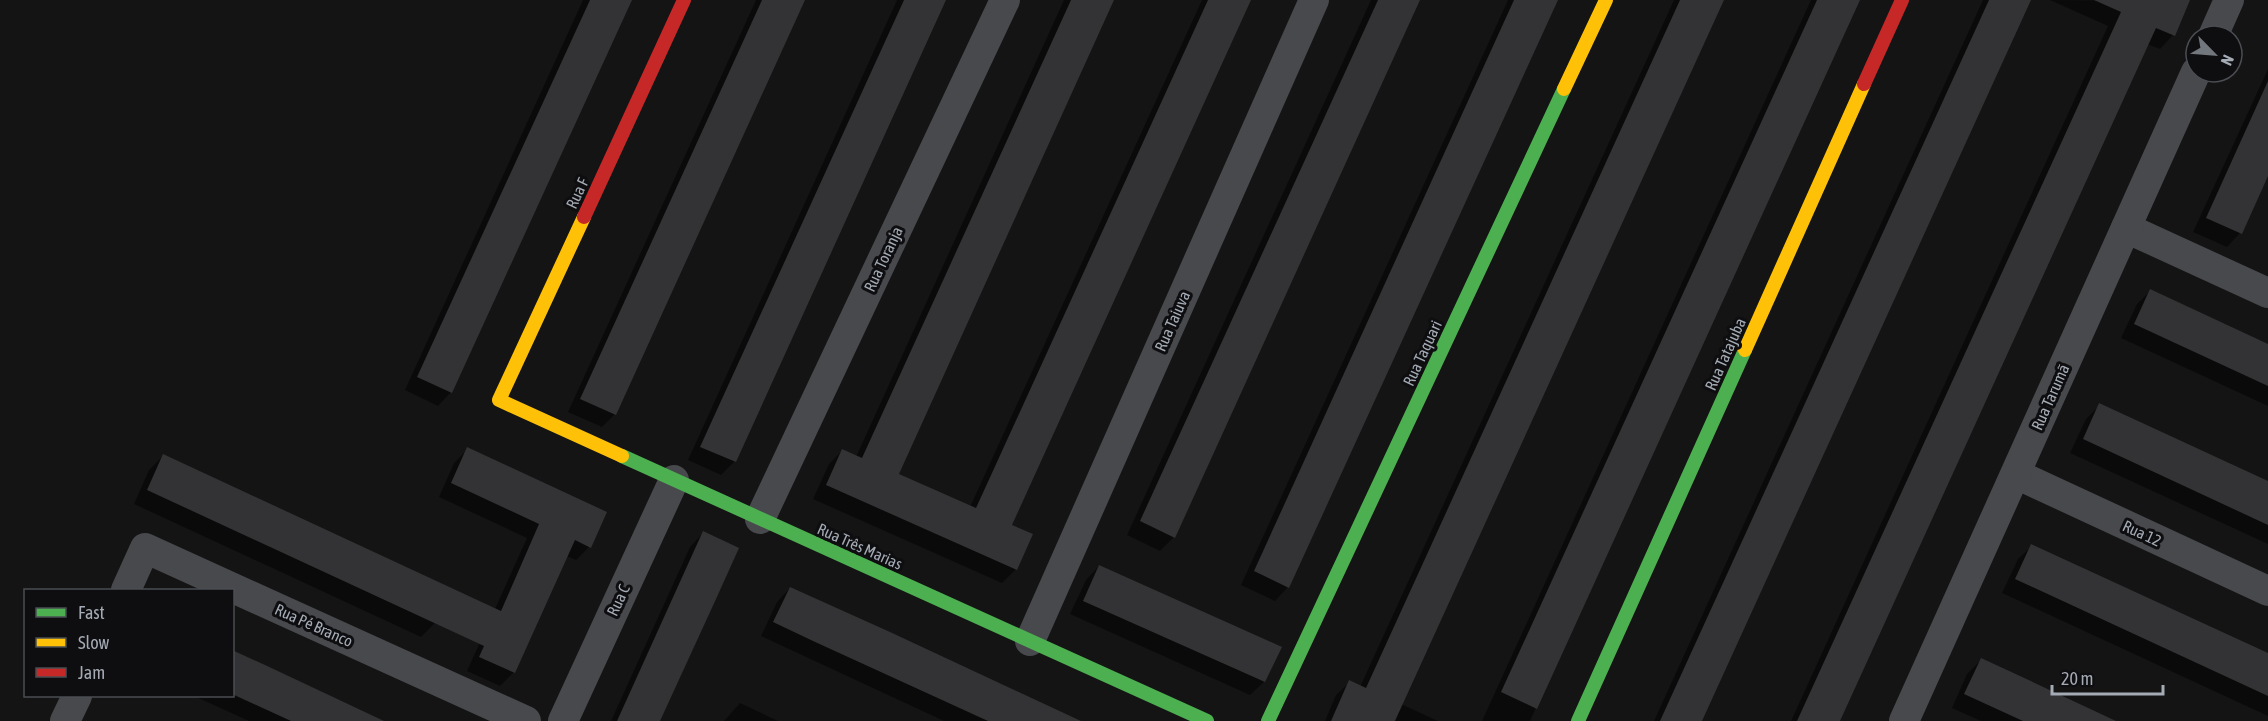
<svg xmlns="http://www.w3.org/2000/svg" width="2268" height="721" font-family="'Asap Condensed',sans-serif">
  <rect width="100%" height="100%" fill="#141414"/>
  <g fill="#0007">
    <path d="M583,0H631L451,392L438,406L405,390Z"/>
    <path d="M756,0H804L615,414L602,427L568,412Z"/>
    <path d="M897,0H945L734,462L721,475L688,460Z"/>
    <path d="M1064,0H1112L897,474L970,507L1202,0H1249L1010,526L1016,569L1002,583L813,499L829,464L842,451L856,457Z"/>
    <path d="M1371,0H1419L1174,537L1160,551L1127,535Z"/>
    <path d="M1508,0H1556L1288,587L1275,601L1241,585Z"/>
    <path d="M1674,0H1722L1401,704L1438,721H1325L1336,695L1350,682L1360,687Z"/>
    <path d="M1811,0H1858L1530,721H1482Z"/>
    <path d="M1983,0H2030L1701,721H1654Z"/>
    <path d="M2050,0L2188,1L2173,35L2160,49L2147,44L1838,721H1791L2108,26Z"/>
    <path d="M2268,69V173L2240,233L2227,247L2193,232Z"/>
    <path d="M2151,290L2268,345V406L2121,338L2137,304Z"/>
    <path d="M2100,405L2268,483V544L2070,453L2086,419Z"/>
    <path d="M468,449L589,547L576,560L566,556L514,672L500,686L467,671L527,538L439,497L454,463Z"/>
    <path d="M163,456L435,623L421,637L134,504L149,470Z"/>
    <path d="M703,533L658,721H611L690,547Z"/>
    <path d="M2032,546L2268,655V716L2002,593L2018,559Z"/>
    <path d="M1099,566L1264,682L1250,695L1070,614L1086,580Z"/>
    <path d="M790,588L1077,721H944L761,636L777,602Z"/>
    <path d="M232,652L382,721H249L194,696H232Z"/>
    <path d="M1981,660L2112,721H1981L1952,708L1967,674Z"/>
    <path d="M740,703L778,721H724Z"/>
  </g>
  <g fill="#333335">
    <path d="M590,0H632L452,393L417,377Z"/>
    <path d="M762,0H805L616,415L580,399Z"/>
    <path d="M904,0H946L736,462L700,447Z"/>
    <path d="M1071,0H1114L899,474L976,508L1208,0H1251L1012,525L1033,534L1017,570L826,485L842,449L862,458Z"/>
    <path d="M1378,0H1420L1175,538L1140,521Z"/>
    <path d="M1514,0H1558L1289,588L1254,571Z"/>
    <path d="M1680,0H1724L1395,721H1331L1349,680L1366,688Z"/>
    <path d="M1817,0H1860L1537,709L1501,692Z"/>
    <path d="M1989,0H2031L1702,721H1660Z"/>
    <path d="M2094,0H2190L2175,36L2156,28L1840,721H1797L2121,12Z"/>
    <path d="M2268,81V176L2242,234L2206,218Z"/>
    <path d="M2150,289L2268,344V386L2134,324Z"/>
    <path d="M2099,403L2268,481V525L2083,439Z"/>
    <path d="M467,447L607,512L591,548L575,540L515,673L479,657L484,646L147,490L163,454L501,611L539,524L451,483Z"/>
    <path d="M703,531L739,548L716,599L660,721H617Z"/>
    <path d="M2031,544L2268,653V696L2015,579Z"/>
    <path d="M1099,565L1282,647L1265,682L1083,601Z"/>
    <path d="M790,587L890,632L1081,721H988L813,641L773,622Z"/>
    <path d="M232,650L265,665L384,721H291L232,694Z"/>
    <path d="M1981,658L2020,676L2116,721H2023L1964,694Z"/>
  </g>
  <g fill="none" stroke-linecap="round" stroke-linejoin="round">
    <g stroke="#48494d" stroke-width="30">
      <path d="M2213,36L2229,0"/>
      <path d="M2126,228L2268,293"/>
      <path d="M2016,474L2268,591"/>
      <path d="M760,519L1005,0"/>
      <path d="M126,590L145,548L526,721"/>
      <path d="M1030,641L1314,0"/>
      <path d="M65,721L77,696"/>
      <path d="M563,721L674,480"/>
      <path d="M1904,721L2196,72"/>
    </g>
    <g stroke="#4caf50" stroke-width="14">
      <path d="M622,456L1207,721"/>
      <path d="M1268,721L1564,89"/>
      <path d="M1578,721L1745,350"/>
    </g>
    <g stroke="#ffc107" stroke-width="14">
      <path d="M1564,89L1606,0"/>
      <path d="M584,217L499,400L622,456"/>
      <path d="M1745,350L1864,84"/>
    </g>
    <g stroke="#c62828" stroke-width="14">
      <path d="M1864,84L1902,0"/>
      <path d="M584,217L684,0"/>
    </g>
  </g>
  <g text-anchor="middle" dominant-baseline="central" stroke-width="6" stroke-linejoin="round" paint-order="stroke">
    <g font-size="16" fill="#a4abb5" stroke="#0e0e10">
      <text transform="translate(577 193) rotate(-65)">Rua F</text>
      <text transform="translate(883 259) rotate(-65)">Rua Toranja</text>
      <text transform="translate(1172 321) rotate(-66)">Rua Taiuva</text>
      <text transform="translate(1422 353) rotate(-65)">Rua Taquari</text>
      <text transform="translate(1725 354) rotate(-66)">Rua Tatajuba</text>
      <text transform="translate(2050 397) rotate(-66)">Rua Tarumã</text>
      <text transform="translate(2142 533) rotate(25)">Rua 12</text>
      <text transform="translate(860 546) rotate(24)">Rua Três Marias</text>
      <text transform="translate(618 600) rotate(-65)">Rua C</text>
      <text transform="translate(314 625) rotate(24)">Rua Pé Branco</text>
    </g>
  </g>
  <rect x="24" y="589" width="210" height="108" fill="#0e0e10" stroke="#4a4d52" stroke-width="1.5"/>
  <rect x="36" y="608" width="30" height="9" fill="#4caf50" stroke="#4a4d52" stroke-width="1.5"/>
  <text x="78" y="619" font-size="18" fill="#a4abb5">Fast</text>
  <rect x="36" y="638" width="30" height="9" fill="#ffc107" stroke="#4a4d52" stroke-width="1.5"/>
  <text x="78" y="649" font-size="18" fill="#a4abb5">Slow</text>
  <rect x="36" y="668" width="30" height="9" fill="#c62828" stroke="#4a4d52" stroke-width="1.5"/>
  <text x="78" y="679" font-size="18" fill="#a4abb5">Jam</text>
  <g transform="translate(2214 54) rotate(115)"><circle r="28" fill="#0e0e10" stroke="#4a4d52" stroke-width="1.5"/>
  <path d="M0-4.5L10 22L0 15L-10 22Z" fill="#72767d"/>
  <text y="-9" font-size="16" font-weight="bold" text-anchor="middle" fill="#a4abb5">N</text>
  </g>
  <path d="M2052 685v9h111v-9" fill="none" stroke="#a4abb5" stroke-width="3"/>
  <text x="2061" y="685" font-size="18" fill="#a4abb5" stroke="#0e0e10" stroke-width="4.5" paint-order="stroke">20 m</text>
</svg>
